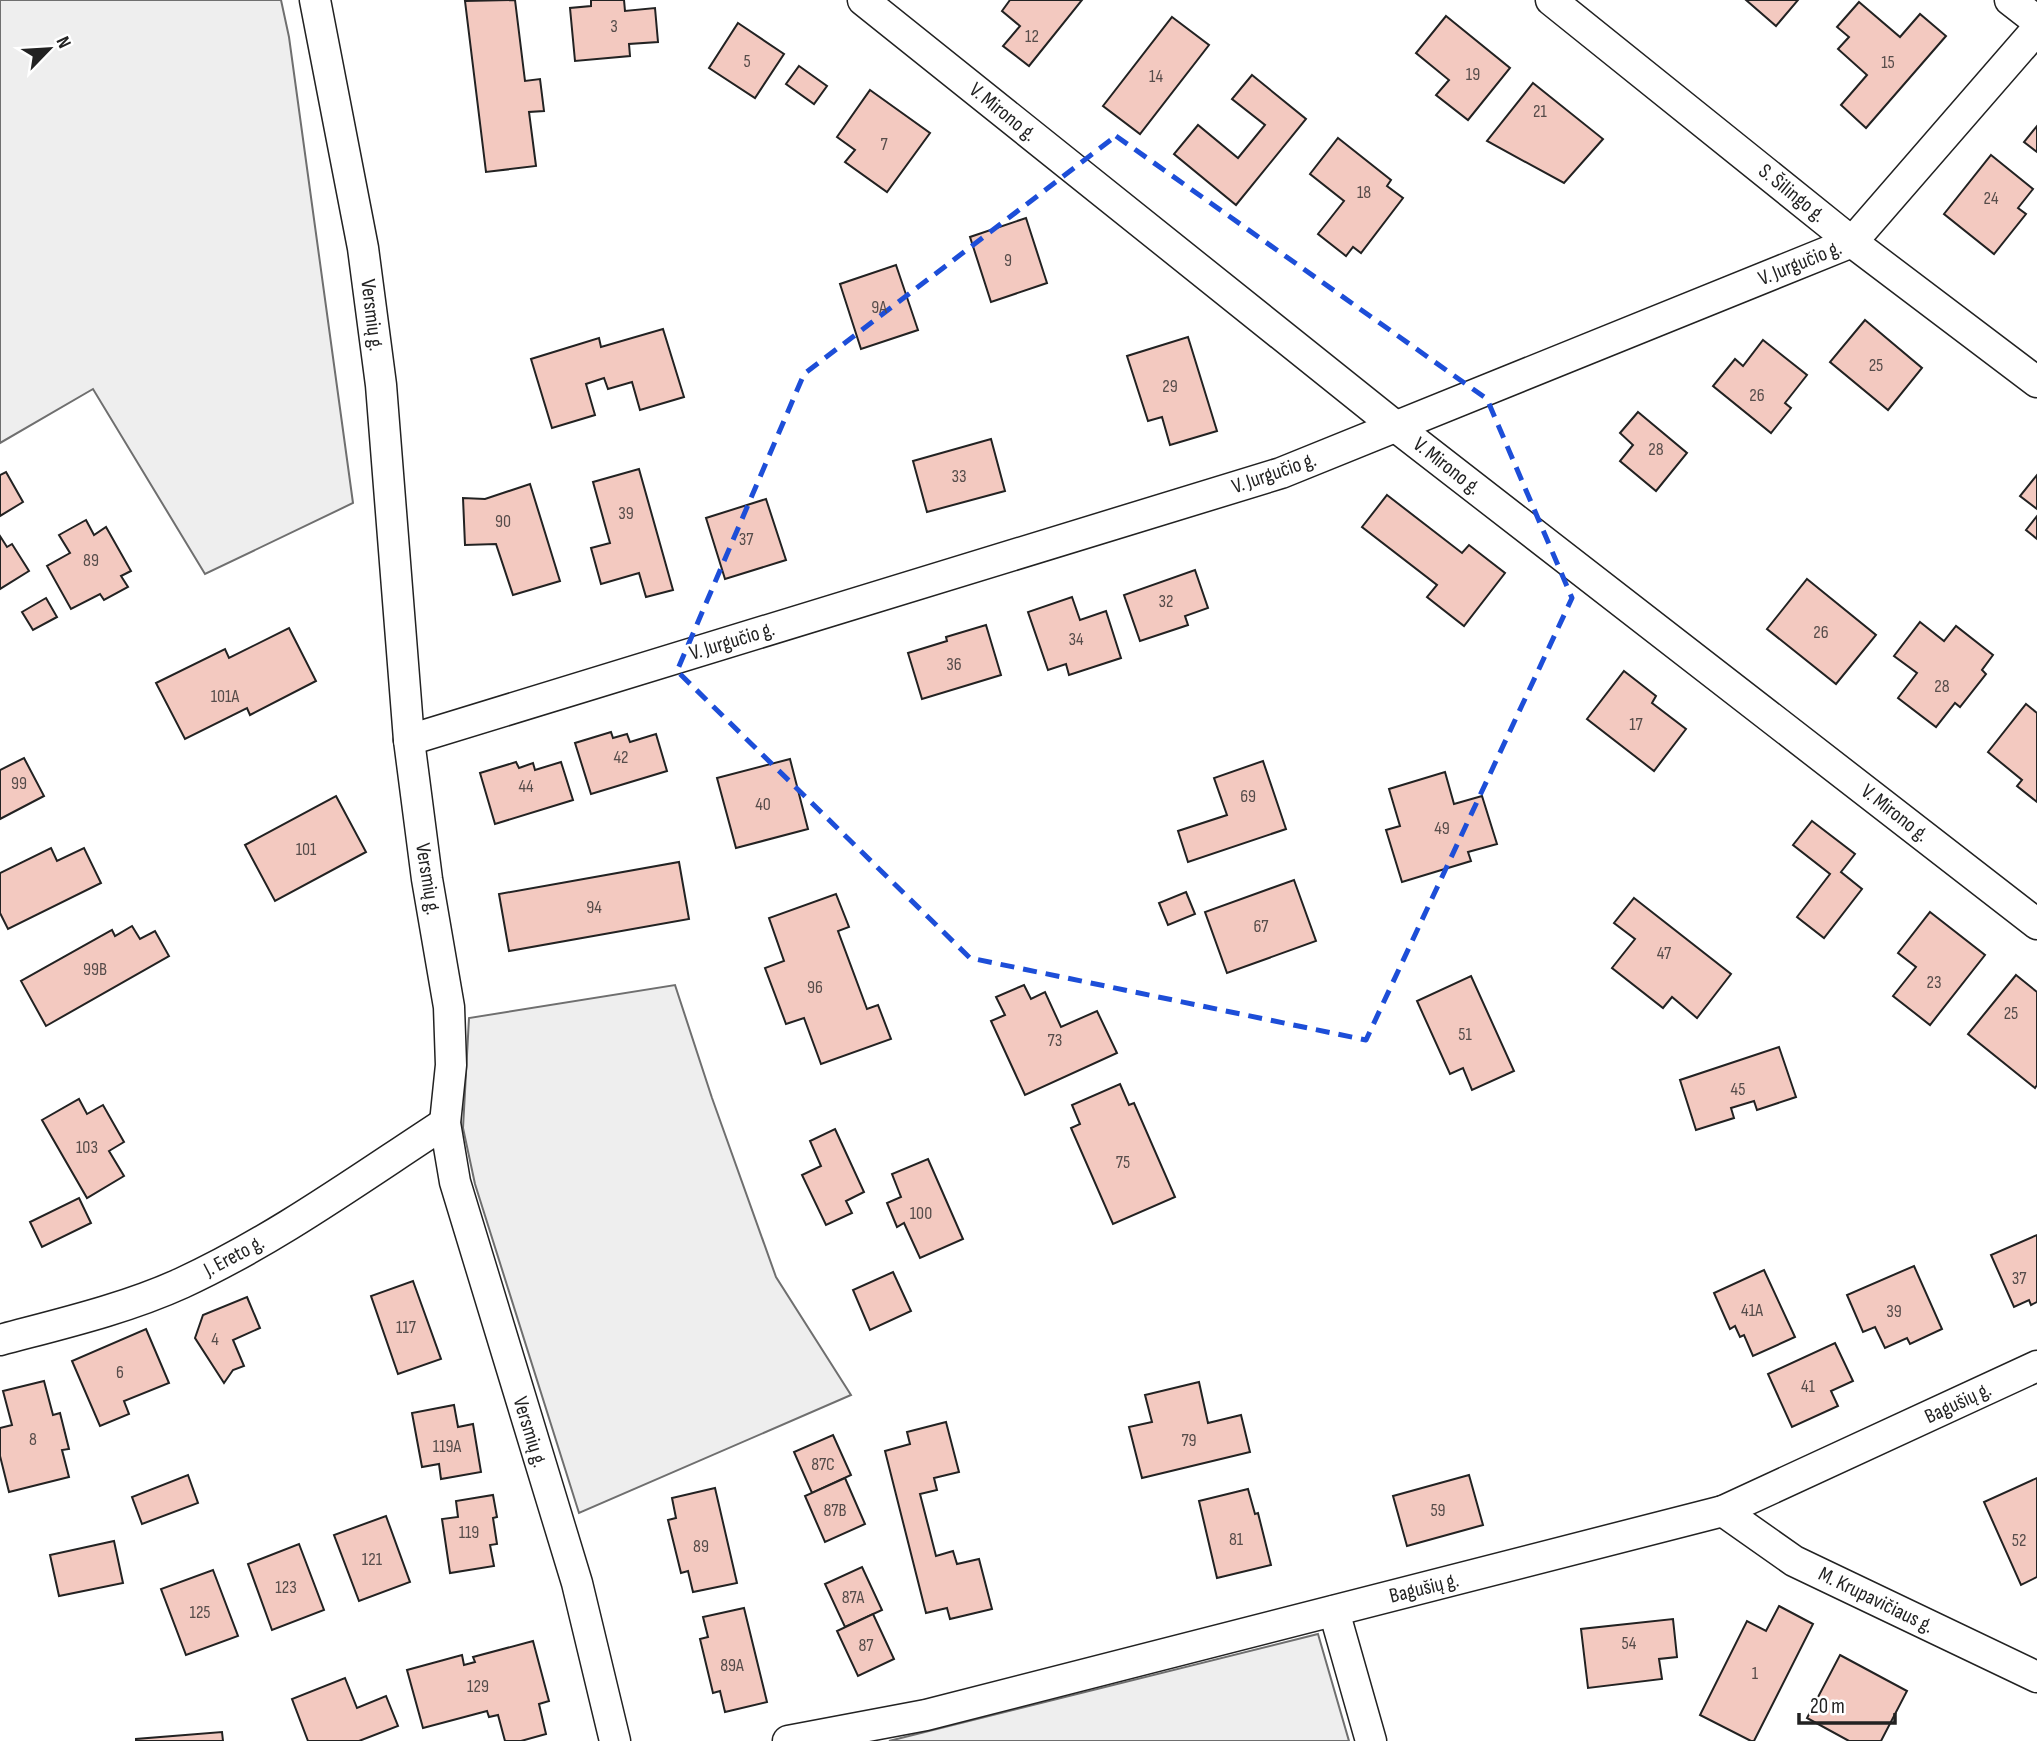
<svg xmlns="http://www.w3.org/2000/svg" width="2037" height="1741" font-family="'Sofia Sans Condensed',sans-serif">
  <rect width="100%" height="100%" fill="#fff"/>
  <g fill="#eee" stroke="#6f6f6f" stroke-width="2">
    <path d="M0,0H281L289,37L353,503L205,574L93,389L0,443Z"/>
    <path d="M675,985L712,1098L776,1277L851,1395L579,1513L475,1184L463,1128L469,1018Z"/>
    <path d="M1318,1634L1349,1741H889Z"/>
  </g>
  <g fill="#f3c9c0" stroke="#222" stroke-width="2">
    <path d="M515,0L525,81L540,79L544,111L529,112L536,166L486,172L465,1Z"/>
    <path d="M591,0H624L625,11L655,8L658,42L629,44L630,56L575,61L570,8L591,6Z"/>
    <path d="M1010,0H1082L1029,66L1003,46L1020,26L1002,11Z"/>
    <path d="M1746,0H1798L1776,26Z"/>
    <path d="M1859,2L1900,37L1920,14L1946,36L1866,128L1841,105L1867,75L1838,49L1849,37L1837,27Z"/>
    <path d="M1446,16L1510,68L1468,120L1436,95L1449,80L1416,53Z"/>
    <path d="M1172,17L1209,45L1140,134L1103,106Z"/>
    <path d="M738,23L784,54L755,98L709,68Z"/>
    <path d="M799,66L827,86L814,104L786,84Z"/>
    <path d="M1252,75L1306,119L1236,205L1174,154L1198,125L1238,158L1265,125L1232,99Z"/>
    <path d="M1533,83L1603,139L1564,183L1487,141Z"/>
    <path d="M870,90L930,133L887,192L845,162L855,150L837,137Z"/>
    <path d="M2037,126V152L2024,142Z"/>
    <path d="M1338,138L1391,180L1387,186L1403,198L1361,253L1353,247L1346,256L1318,234L1344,201L1310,174Z"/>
    <path d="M1991,155L2033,189L2018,208L2026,214L1994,254L1944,214Z"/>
    <path d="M1026,218L1047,283L991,302L970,237Z"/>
    <path d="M896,265L918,330L861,349L840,284Z"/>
    <path d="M1865,320L1922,368L1888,410L1830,362Z"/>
    <path d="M663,329L684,397L640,410L632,382L608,389L604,378L586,384L595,415L552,428L531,359L599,338L601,347Z"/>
    <path d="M1188,337L1217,431L1170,445L1162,417L1148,421L1127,356Z"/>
    <path d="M1763,340L1807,375L1785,403L1791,408L1771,433L1713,386L1735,359L1743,366Z"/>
    <path d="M1638,412L1687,453L1656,491L1620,461L1633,445L1620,433Z"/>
    <path d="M991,439L1005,491L927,512L913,461Z"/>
    <path d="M639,469L673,590L646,597L639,573L601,584L591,548L610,543L593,482Z"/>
    <path d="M6,472L23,502L0,516V475Z"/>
    <path d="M2037,475V509L2020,496Z"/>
    <path d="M530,484L560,581L513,595L496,544L465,545L463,498L485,499Z"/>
    <path d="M1387,495L1462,553L1469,545L1505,573L1464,626L1427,597L1437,585L1362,527Z"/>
    <path d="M766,499L786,560L725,579L706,518Z"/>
    <path d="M2037,516V539L2026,530Z"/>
    <path d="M86,520L94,535L106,527L131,571L121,576L128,587L104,600L100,594L71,609L47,566L70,553L59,535Z"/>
    <path d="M0,536L7,547L12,544L29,571L0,589Z"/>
    <path d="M1195,570L1208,608L1185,616L1188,625L1140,641L1124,595Z"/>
    <path d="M1807,579L1876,635L1836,684L1767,629Z"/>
    <path d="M1072,597L1080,620L1106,611L1121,658L1069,675L1066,664L1048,670L1028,612Z"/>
    <path d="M46,598L57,617L33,630L22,612Z"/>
    <path d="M1920,622L1944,641L1956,626L1993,655L1982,670L1986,674L1960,707L1955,703L1936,727L1898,698L1917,673L1894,656Z"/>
    <path d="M986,625L1001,675L922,699L908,653L947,641L946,637Z"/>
    <path d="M289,628L316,681L250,715L247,708L185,739L156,683L225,649L229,658Z"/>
    <path d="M1624,671L1656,696L1652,703L1686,729L1654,771L1587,719Z"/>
    <path d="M2026,704L2037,713V802L2017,786L2022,780L1988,752Z"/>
    <path d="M611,732L613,738L627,734L630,742L656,734L667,771L591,794L575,743Z"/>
    <path d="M24,758L44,796L0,819V770Z"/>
    <path d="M790,759L808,829L736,848L717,778Z"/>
    <path d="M1263,761L1286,829L1188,862L1178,831L1227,815L1214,778Z"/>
    <path d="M516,762L519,768L533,763L535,770L561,762L573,800L495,824L480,773Z"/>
    <path d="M1445,772L1454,804L1482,796L1497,844L1468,852L1471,861L1402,882L1386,830L1400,826L1389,789Z"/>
    <path d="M336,796L366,852L275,901L245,845Z"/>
    <path d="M1812,821L1855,854L1841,872L1862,889L1824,938L1797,917L1830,874L1793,845Z"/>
    <path d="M51,848L57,861L84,848L101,883L8,929L0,913V873Z"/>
    <path d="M679,862L689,919L509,951L499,894Z"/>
    <path d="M1294,880L1316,941L1227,973L1205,912Z"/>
    <path d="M1186,892L1195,914L1168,925L1159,903Z"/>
    <path d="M836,894L849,927L838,931L867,1009L878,1005L891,1039L821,1064L804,1018L786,1024L765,968L784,961L769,918Z"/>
    <path d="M1634,898L1731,974L1697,1018L1672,997L1663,1008L1612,968L1635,939L1614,923Z"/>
    <path d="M1930,912L1985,955L1930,1025L1893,996L1916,967L1898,953Z"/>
    <path d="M132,926L140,939L155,931L169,956L46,1026L21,981L112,930L115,936Z"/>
    <path d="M2016,975L2037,992V1085L2035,1088L1968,1034Z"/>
    <path d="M1471,976L1514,1071L1472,1090L1463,1068L1450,1074L1417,1001Z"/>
    <path d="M1024,985L1031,999L1045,992L1061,1027L1097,1011L1117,1053L1025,1095L991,1021L1005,1015L996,997Z"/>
    <path d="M1779,1047L1796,1097L1757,1110L1754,1101L1731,1108L1734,1118L1696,1130L1680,1080Z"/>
    <path d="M1120,1084L1129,1105L1134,1103L1175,1197L1113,1224L1071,1128L1080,1124L1072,1105Z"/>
    <path d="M79,1099L87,1114L103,1105L124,1142L109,1151L124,1176L87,1198L42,1120Z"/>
    <path d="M835,1129L864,1192L846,1201L852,1213L826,1225L802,1175L821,1166L810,1141Z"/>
    <path d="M928,1159L963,1239L920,1258L904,1223L897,1227L887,1203L901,1197L892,1174Z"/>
    <path d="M79,1198L91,1223L42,1247L30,1222Z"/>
    <path d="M2037,1235V1302L2031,1305L2029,1300L2014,1307L1991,1255Z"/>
    <path d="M1914,1266L1942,1329L1910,1344L1907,1338L1885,1348L1875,1327L1863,1332L1847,1295Z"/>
    <path d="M1764,1270L1795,1337L1753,1356L1744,1335L1740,1337L1735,1326L1730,1329L1714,1293Z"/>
    <path d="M893,1272L911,1311L870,1330L853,1290Z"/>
    <path d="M413,1281L441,1359L398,1374L371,1296Z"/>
    <path d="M247,1297L260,1328L233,1340L244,1366L233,1370L224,1383L195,1338L203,1315Z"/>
    <path d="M146,1329L169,1383L124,1401L129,1414L100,1426L72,1361Z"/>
    <path d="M1835,1343L1853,1381L1831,1391L1838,1406L1792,1427L1768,1374Z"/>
    <path d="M44,1381L53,1415L60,1413L69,1449L62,1450L69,1477L9,1492L0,1456V1428L12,1425L3,1391Z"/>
    <path d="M1199,1382L1208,1423L1241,1415L1250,1452L1142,1478L1129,1427L1152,1422L1145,1395Z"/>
    <path d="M454,1405L458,1427L473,1424L481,1472L441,1479L439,1464L422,1467L412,1413Z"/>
    <path d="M946,1422L959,1472L934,1478L937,1490L920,1494L936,1556L953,1551L957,1564L979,1559L992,1609L950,1619L947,1608L926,1613L885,1451L910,1444L907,1432Z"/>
    <path d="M833,1435L851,1475L812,1493L794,1452Z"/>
    <path d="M188,1475L198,1503L142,1524L132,1497Z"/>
    <path d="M1469,1475L1483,1525L1407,1546L1393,1496Z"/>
    <path d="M845,1478L865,1524L825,1542L805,1496Z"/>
    <path d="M2037,1478V1577L2021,1585L1984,1502Z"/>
    <path d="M715,1488L737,1583L693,1592L688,1571L681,1573L668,1520L676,1518L672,1498Z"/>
    <path d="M1248,1489L1255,1514L1258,1513L1271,1565L1217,1578L1199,1501Z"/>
    <path d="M493,1495L497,1517L493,1518L497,1544L490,1545L494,1566L450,1573L442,1519L458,1517L456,1501Z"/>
    <path d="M386,1516L410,1582L359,1601L334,1535Z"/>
    <path d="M114,1541L123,1583L59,1596L50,1555Z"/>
    <path d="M299,1544L324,1610L272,1630L248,1564Z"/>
    <path d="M862,1567L882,1610L845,1627L825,1584Z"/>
    <path d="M213,1570L238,1636L186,1655L161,1589Z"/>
    <path d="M1779,1606L1813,1624L1754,1741H1751L1700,1715L1747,1621L1766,1631Z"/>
    <path d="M744,1608L767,1702L725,1712L720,1691L713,1693L700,1639L708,1637L703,1617Z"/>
    <path d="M873,1614L894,1659L858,1676L837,1631Z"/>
    <path d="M1673,1619L1677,1657L1659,1659L1662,1679L1588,1688L1581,1629Z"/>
    <path d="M533,1641L549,1701L539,1704L546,1734L521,1741H505L498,1715L489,1717L487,1711L423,1728L407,1670L462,1655L464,1665L475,1662L473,1657Z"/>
    <path d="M1840,1655L1907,1691L1881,1741H1849L1807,1718Z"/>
    <path d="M345,1678L357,1708L386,1696L398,1726L359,1741H308L292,1699Z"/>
    <path d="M222,1732L223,1741H136V1739Z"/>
  </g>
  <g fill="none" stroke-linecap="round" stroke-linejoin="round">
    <defs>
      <g id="street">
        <path d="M315,0L363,248L381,385L409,740L427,879L449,1007L451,1065L445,1123L455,1182L577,1583L615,1741"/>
        <path d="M863,0L1395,426L2037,924"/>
        <path d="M1551,0L1852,242L2037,382"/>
        <path d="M2010,0L2037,21"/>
        <path d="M409,740L1281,473L1852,242L2037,29"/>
        <path d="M0,1340C60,1324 125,1309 182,1283C275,1240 359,1179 445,1123"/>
        <path d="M1723,1511L1794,1561L2037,1677"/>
        <path d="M1334,1611L1371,1741"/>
        <path d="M788,1741L926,1715L1723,1511L2037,1366"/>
      </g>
    </defs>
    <use href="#street" stroke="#222" stroke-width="33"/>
    <use href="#street" stroke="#fff" stroke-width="30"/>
  </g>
  <path fill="none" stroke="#1d4ed8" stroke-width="5" stroke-dasharray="14 9" stroke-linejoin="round" d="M1116,136L1487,399L1572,598L1366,1040L970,958L677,671L804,374Z"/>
  <g text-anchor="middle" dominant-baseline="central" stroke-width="5" stroke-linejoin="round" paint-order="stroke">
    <g font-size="18" fill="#564c4a">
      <text x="614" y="26">3</text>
      <text x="1032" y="36">12</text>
      <text x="747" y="61">5</text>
      <text x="1888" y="62">15</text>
      <text x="1473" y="74">19</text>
      <text x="1156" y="76">14</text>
      <text x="1540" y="111">21</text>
      <text x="884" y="144">7</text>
      <text x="1364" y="192">18</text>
      <text x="1991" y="198">24</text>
      <text x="1008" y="260">9</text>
      <text x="879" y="307">9A</text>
      <text x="1876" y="365">25</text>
      <text x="1170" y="386">29</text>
      <text x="1757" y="395">26</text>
      <text x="1656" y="449">28</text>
      <text x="959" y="476">33</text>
      <text x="626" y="513">39</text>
      <text x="503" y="521">90</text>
      <text x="746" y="539">37</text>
      <text x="91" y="560">89</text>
      <text x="1166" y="601">32</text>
      <text x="1821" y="632">26</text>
      <text x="1076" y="639">34</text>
      <text x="954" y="664">36</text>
      <text x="1942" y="686">28</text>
      <text x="225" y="696">101A</text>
      <text x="1636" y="724">17</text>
      <text x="621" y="757">42</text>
      <text x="19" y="783">99</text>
      <text x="526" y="786">44</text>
      <text x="1248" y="796">69</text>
      <text x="763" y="804">40</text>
      <text x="1442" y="828">49</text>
      <text x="306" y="849">101</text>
      <text x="594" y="907">94</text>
      <text x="1261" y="926">67</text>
      <text x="1664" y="953">47</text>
      <text x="95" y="969">99B</text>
      <text x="1934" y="982">23</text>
      <text x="815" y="987">96</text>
      <text x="2011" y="1013">25</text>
      <text x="1465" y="1034">51</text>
      <text x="1055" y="1040">73</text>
      <text x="1738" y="1089">45</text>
      <text x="87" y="1147">103</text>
      <text x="1123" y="1162">75</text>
      <text x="921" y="1213">100</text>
      <text x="2019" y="1278">37</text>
      <text x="1752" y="1310">41A</text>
      <text x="1894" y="1311">39</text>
      <text x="406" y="1327">117</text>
      <text x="215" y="1339">4</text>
      <text x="120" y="1372">6</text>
      <text x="1808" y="1386">41</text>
      <text x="33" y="1439">8</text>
      <text x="1189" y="1440">79</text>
      <text x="447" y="1446">119A</text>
      <text x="823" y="1464">87C</text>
      <text x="835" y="1510">87B</text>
      <text x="1438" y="1510">59</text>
      <text x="469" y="1532">119</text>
      <text x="1236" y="1539">81</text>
      <text x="2019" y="1540">52</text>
      <text x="701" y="1546">89</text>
      <text x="372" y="1559">121</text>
      <text x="286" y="1587">123</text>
      <text x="853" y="1597">87A</text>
      <text x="200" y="1612">125</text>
      <text x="1629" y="1643">54</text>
      <text x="866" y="1645">87</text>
      <text x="732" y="1665">89A</text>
      <text x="1755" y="1673">1</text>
      <text x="478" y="1686">129</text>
    </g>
    <g font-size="21" fill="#222" stroke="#fff">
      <text transform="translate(1003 112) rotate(39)">V. Mirono g.</text>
      <text transform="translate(1792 193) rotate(39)">S. Šilingo g.</text>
      <text transform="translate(1800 263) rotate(-22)">V. Jurgučio g.</text>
      <text transform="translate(372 315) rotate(83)">Versmių g.</text>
      <text transform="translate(1447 466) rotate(38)">V. Mirono g.</text>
      <text transform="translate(1274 473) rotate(-19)">V. Jurgučio g.</text>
      <text transform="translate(732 641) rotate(-17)">V. Jurgučio g.</text>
      <text transform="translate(1895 813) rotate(38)">V. Mirono g.</text>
      <text transform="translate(428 879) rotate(81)">Versmių g.</text>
      <text transform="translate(234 1256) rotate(-28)">J. Ereto g.</text>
      <text transform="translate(1958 1403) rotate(-25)">Bagušių g.</text>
      <text transform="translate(530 1432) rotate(73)">Versmių g.</text>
      <text transform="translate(1424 1588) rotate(-14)">Bagušių g.</text>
      <text transform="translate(1876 1600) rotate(26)">M. Krupavičiaus g.</text>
    </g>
  </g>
  <g transform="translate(49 49) rotate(65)" stroke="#ffffff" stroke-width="5" paint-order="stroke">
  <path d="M0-5L12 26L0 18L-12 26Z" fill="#222222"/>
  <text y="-10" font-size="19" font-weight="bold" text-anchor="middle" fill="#222222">N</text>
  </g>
  <path d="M1799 1713v10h96v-10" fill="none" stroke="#222222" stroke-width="3.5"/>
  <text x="1810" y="1713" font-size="21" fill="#222222" stroke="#ffffff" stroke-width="5" paint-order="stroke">20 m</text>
</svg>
